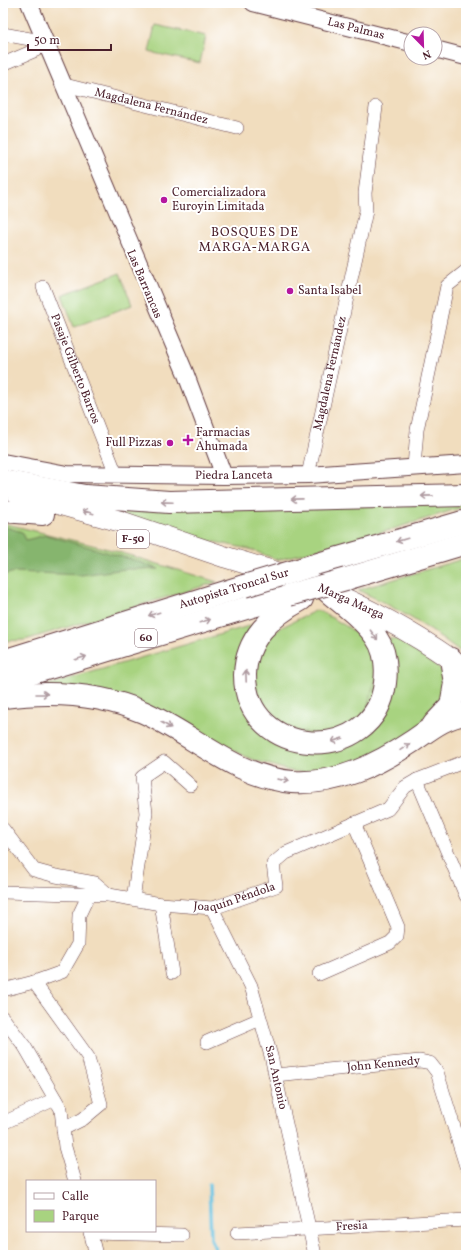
<svg xmlns="http://www.w3.org/2000/svg" width="469" height="1258" font-family="Vollkorn,serif">
  <rect width="100%" height="100%" fill="#fff"/>
  <filter id="ink" filterUnits="userSpaceOnUse"><feTurbulence type="fractalNoise" baseFrequency=".025" numOctaves="2"/><feDisplacementMap in="SourceGraphic" scale="8" xChannelSelector="R" yChannelSelector="G"/><feConvolveMatrix kernelMatrix="1 2 1 2 8 2 1 2 1" color-interpolation-filters="sRGB"/></filter>
  <filter id="wash" filterUnits="userSpaceOnUse"><feTurbulence type="fractalNoise" baseFrequency=".012" numOctaves="4" result="noise"/><feDisplacementMap in="SourceGraphic" scale="16" xChannelSelector="R" yChannelSelector="G"/><feGaussianBlur stdDeviation="0.9" result="paint"/><feColorMatrix in="noise" values="0 0 0 0 0 0 0 0 0 0 0 0 0 0 0 0 0 1.4 0 .05"/><feComposite in="paint" operator="in"/></filter>
  <g filter="url(#wash)">
    <rect width="100%" height="100%" fill="#f1ddbe"/>
    <g fill="#a8d380" stroke="#797956">
      <path d="M155,25L206,36L200,63L149,52Z"/>
      <path d="M120,273L132,305L74,327L62,295Z"/>
      <path d="M81,502H466V506L390,530L278,560L249,549L195,538Z"/>
      <path d="M3,523L112,550L217,582L25,640L3,641Z"/>
      <path d="M466,558V656C432,629 397,608 358,590Z"/>
      <path d="M317,610C345,625 389,645 381,685C379,694 359,720 353,729L302,739L256,704L250,676L260,644L282,627Z"/>
      <path d="M259,623L249,636L263,729L358,737L388,639H397L440,668L445,685V697L427,723L387,750L322,774L290,771L251,759L216,742L38,688Z"/>
    </g>
    <path fill="#86b56e" stroke="#686a4c" d="M3,526L22,532L26,540L46,535L134,560L159,569H126L81,575L15,572L3,575Z"/>
    <g fill="none" stroke-linecap="round" stroke-linejoin="round">
      <path stroke="#64c2e2" stroke-width="3.5" d="M209,1184L211,1239L218,1255"/>
    </g>
  </g>
  <g filter="url(#ink)">
    <g fill="none" stroke-linecap="round" stroke-linejoin="round">
      <defs>
        <g id="minor">
          <path d="M3,34L46,42"/>
          <path d="M3,64L36,50L46,42"/>
          <path id="s1" d="M65,85L237,128"/>
          <path id="s2" d="M43,287L116,474"/>
          <path d="M414,467L417,430L447,286L466,271"/>
          <path id="s3" d="M308,475L366,211L365,193L376,107"/>
          <path d="M417,780L466,896"/>
          <path d="M3,829L34,870L56,876L95,883L109,895"/>
          <path id="s4" d="M3,892L109,895L161,904L212,908L219,906L276,886L273,864L286,853L388,809L405,787L417,780L466,761"/>
          <path d="M133,899L146,813L142,777L164,762L190,785"/>
          <path d="M161,904L172,973"/>
          <path id="s5" d="M212,908L251,986L271,1056L315,1255"/>
          <path d="M319,974L390,943L397,936L398,927L354,823"/>
          <path d="M34,982L88,1057L101,1104L83,1119L63,1129"/>
          <path d="M3,990L34,982L62,972L78,944L79,915L89,894"/>
          <path d="M3,1018L25,1047L61,1109L65,1147L75,1181"/>
          <path d="M207,1042L260,1019"/>
          <path id="s6" d="M275,1075L420,1061L430,1063L437,1072L466,1166"/>
          <path d="M3,1123L55,1099"/>
          <path d="M90,1231L96,1255"/>
          <path d="M90,1233L182,1235"/>
          <path id="s7" d="M237,1233L466,1220"/>
        </g>
        <g id="tertiary">
          <path d="M29,3L185,372L224,476"/>
          <path id="s8" d="M253,3L411,43"/>
          <path d="M435,49L466,57"/>
          <path id="s9" d="M3,462L67,474L224,476L308,475L466,464"/>
        </g>
        <g id="primary">
          <path d="M16,492L119,521L225,557L292,577"/>
          <path d="M337,595C385,617 424,639 466,670"/>
        </g>
        <g id="motorway">
          <path d="M3,481L85,496L169,502L466,495"/>
          <path d="M3,511L43,514"/>
          <path d="M311,566L466,521"/>
          <path d="M346,579L466,543"/>
          <path d="M302,599C271,616 246,638 245,675C245,760 375,767 385,683C387,667 385,650 376,637C363,618 342,604 325,589"/>
          <path d="M3,661L244,586"/>
          <path d="M3,682L289,595"/>
          <path d="M3,697C49,691 99,693 143,712C193,734 235,777 292,782C337,785 377,765 413,741C429,730 446,716 466,714"/>
          <path d="M434,724L451,706L455,683L451,659"/>
        </g>
      </defs>
      <use href="#minor" stroke="#633c41" stroke-width="14"/>
      <use href="#tertiary" stroke="#633c41" stroke-width="18"/>
      <use href="#primary" stroke="#633c41" stroke-width="22"/>
      <use href="#motorway" stroke="#633c41" stroke-width="24"/>
      <use href="#minor" stroke="#fff" stroke-width="13"/>
      <use href="#tertiary" stroke="#fff" stroke-width="16"/>
      <use href="#primary" stroke="#fff" stroke-width="21"/>
      <use href="#motorway" stroke="#fff" stroke-width="22"/>
      <defs>
        <g id="motorway-bridge">
          <path d="M244,586L311,566"/>
          <path d="M289,595L346,579"/>
        </g>
      </defs>
      <use href="#motorway-bridge" stroke="#633c41" stroke-width="24" stroke-linecap="butt"/>
      <use href="#motorway-bridge" stroke="#fff" stroke-width="22"/>
    </g>
    <defs><path id="oneway-shaft" d="M-6 0H5M1.5-3L5.5 0L1.5 3" fill="none" stroke-width="1.6" stroke-linecap="round" stroke-linejoin="round"/></defs>
    <g stroke="#ae9aa0">
      <use href="#oneway-shaft" transform="translate(427 496) rotate(179)"/>
      <use href="#oneway-shaft" transform="translate(297 499) rotate(179)"/>
      <use href="#oneway-shaft" transform="translate(167 502) rotate(-178)"/>
      <use href="#oneway-shaft" transform="translate(88 512) rotate(-164)"/>
      <use href="#oneway-shaft" transform="translate(402 540) rotate(164)"/>
      <use href="#oneway-shaft" transform="translate(154 614) rotate(163)"/>
      <use href="#oneway-shaft" transform="translate(205 621) rotate(-17)"/>
      <use href="#oneway-shaft" transform="translate(374 635) rotate(53)"/>
      <use href="#oneway-shaft" transform="translate(81 658) rotate(-17)"/>
      <use href="#oneway-shaft" transform="translate(246 676) rotate(-92)"/>
      <use href="#oneway-shaft" transform="translate(42 694)"/>
      <use href="#oneway-shaft" transform="translate(166 725) rotate(30)"/>
      <use href="#oneway-shaft" transform="translate(337 740) rotate(161)"/>
      <use href="#oneway-shaft" transform="translate(405 747) rotate(-34)"/>
      <use href="#oneway-shaft" transform="translate(283 780) rotate(8)"/>
    </g>
  </g>
  <g fill="#b5179e" stroke="#fff" stroke-width="1.5">
    <circle cx="164" cy="200" r="4"/>
    <circle cx="290" cy="291" r="4"/>
    <path d="M186 434h4v4h4v4h-4v4h-4v-4h-4v-4h4z"/>
    <circle cx="170" cy="443" r="4"/>
  </g>
  <g text-anchor="middle" dominant-baseline="central" stroke-width="4" stroke-linejoin="round" paint-order="stroke">
    <g fill="#fff" stroke="#80626b" stroke-width="1">
      <rect x="117" y="530" width="32" height="18" rx="3"/>
      <rect x="135" y="629" width="22" height="18" rx="3"/>
    </g>
    <g font-size="11" font-weight="bold" fill="#4a1f2b">
      <text x="133" y="539">F-50</text>
      <text x="146" y="638">60</text>
    </g>
    <g font-size="12" fill="#4a1f2b" stroke="#fff">
      <text stroke="none"><textPath href="#s8" startOffset="106">Las Palmas</textPath></text>
      <text stroke="none"><textPath href="#s1" startOffset="89">Magdalena Fernández</textPath></text>
      <text transform="translate(144 284) rotate(67)">Las Barrancas</text>
      <text stroke="none"><textPath href="#s2" startOffset="88">Pasaje Gilberto Barros</textPath></text>
      <text stroke="none"><textPath href="#s3" startOffset="104">Magdalena Fernández</textPath></text>
      <text stroke="none"><textPath href="#s9" startOffset="232">Piedra Lanceta</textPath></text>
      <text transform="translate(234 589) rotate(-17)">Autopista Troncal Sur</text>
      <text transform="translate(351 602) rotate(24)">Marga Marga</text>
      <text stroke="none"><textPath href="#s4" startOffset="234">Joaquín Péndola</textPath></text>
      <text stroke="none"><textPath href="#s6" startOffset="109">John Kennedy</textPath></text>
      <text stroke="none"><textPath href="#s5" startOffset="182">San Antonio</textPath></text>
      <text stroke="none"><textPath href="#s7" startOffset="115">Fresia</textPath></text>
    </g>
    <g font-size="12" fill="#4a1f2b" stroke="#fff" text-anchor="start">
      <text x="172" y="193">Comercializadora<tspan x="172" dy="14">Euroyin Limitada</tspan></text>
      <text x="298" y="291">Santa Isabel</text>
      <text x="196" y="433">Farmacias<tspan x="196" dy="14">Ahumada</tspan></text>
      <text x="162" y="443" text-anchor="end">Full Pizzas</text>
    </g>
    <g font-size="13" letter-spacing="1" fill="#4a1f2b" stroke="#fff">
      <text x="255" y="233">BOSQUES DE<tspan x="255" dy="15">MARGA-MARGA</tspan></text>
    </g>
  </g>
  <rect width="469" height="1258" fill="none" stroke="#fff" stroke-width="16"/>
  <rect x="26" y="1180" width="130" height="52" fill="#ffffff" stroke="#b7a5aa"/>
  <rect x="34" y="1193" width="20" height="6" fill="#ffffff" stroke="#b7a5aa"/>
  <text x="62" y="1200" font-size="12" fill="#4a1f2b">Calle</text>
  <rect x="34" y="1210" width="20" height="12" fill="#a8d380" stroke="#b7a5aa"/>
  <text x="62" y="1220" font-size="12" fill="#4a1f2b">Parque</text>
  <g transform="translate(423 46) rotate(157)"><circle r="19" fill="#ffffff" stroke="#b7a5aa"/>
  <path d="M0-3L7 15L0 10L-7 15Z" fill="#b5179e"/>
  <text y="-6" font-size="11" font-weight="bold" text-anchor="middle" fill="#4a1f2b">N</text>
  </g>
  <path d="M28 44v6h83v-6" fill="none" stroke="#4a1f2b" stroke-width="2"/>
  <text x="34" y="44" font-size="12" fill="#4a1f2b" stroke="#ffffff" stroke-width="3" paint-order="stroke">50 m</text>
</svg>
